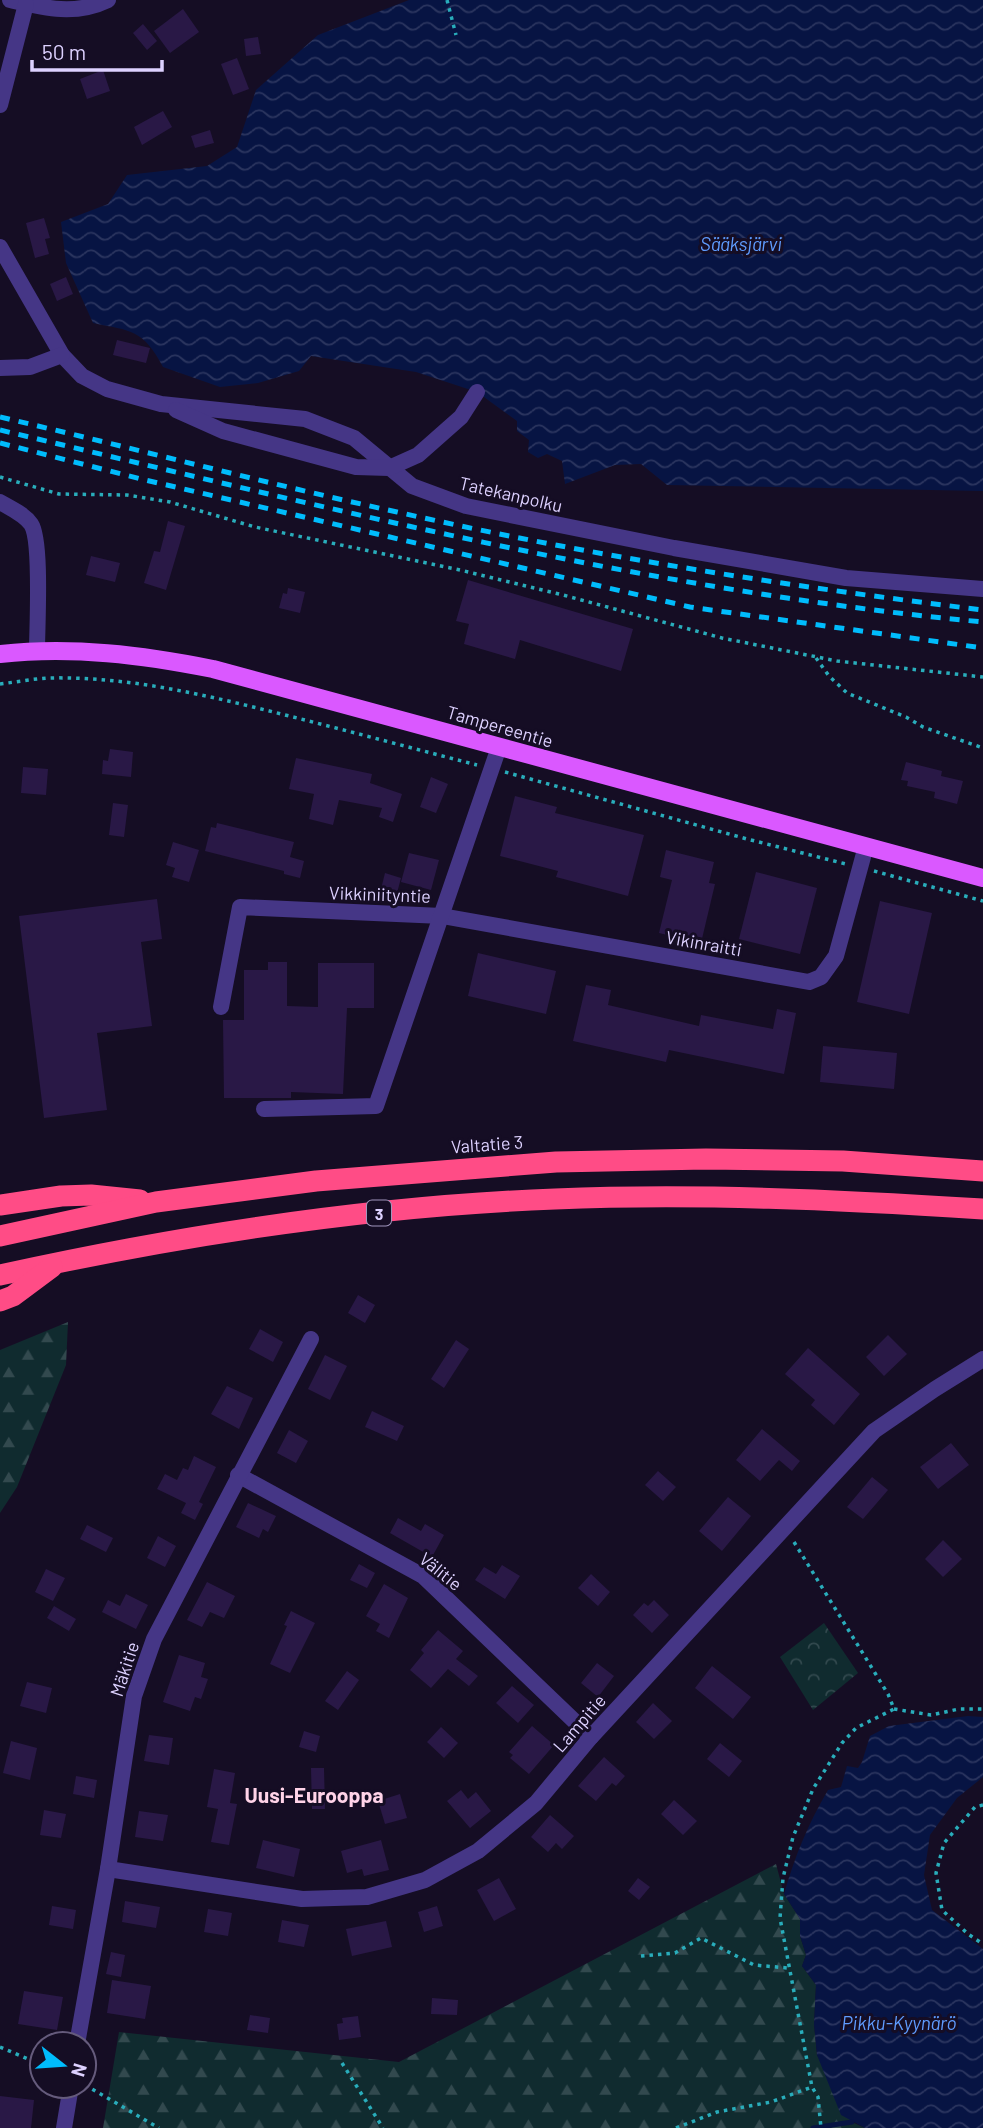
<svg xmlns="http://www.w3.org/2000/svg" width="983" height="2128" font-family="Barlow,sans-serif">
  <defs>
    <pattern id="forest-firs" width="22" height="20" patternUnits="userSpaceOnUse" patternTransform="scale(1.75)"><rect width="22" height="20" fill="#102b2f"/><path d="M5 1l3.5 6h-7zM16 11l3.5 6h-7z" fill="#32494e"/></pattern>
    <pattern id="park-crowns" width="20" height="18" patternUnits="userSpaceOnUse" patternTransform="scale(1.75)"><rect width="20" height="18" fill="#102b2f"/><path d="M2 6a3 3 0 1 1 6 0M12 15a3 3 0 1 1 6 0" fill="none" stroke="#32494e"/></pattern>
    <pattern id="water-waves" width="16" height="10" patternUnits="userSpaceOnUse" patternTransform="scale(1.75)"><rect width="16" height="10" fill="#071443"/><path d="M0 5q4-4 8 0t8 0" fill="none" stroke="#2b355f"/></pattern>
  </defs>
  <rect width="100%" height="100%" fill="#150d24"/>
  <g fill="url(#forest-firs)">
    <path d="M68,1322L66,1365L17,1487L0,1513V1350Z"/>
    <path d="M776,1864L784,1894L800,1919V1936L806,1955L802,1966L816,1985L814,2024L817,2055L852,2122L865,2128H103L119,2032L399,2062Z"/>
  </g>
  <path fill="url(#park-crowns)" d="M824,1623L858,1673L813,1710L780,1657Z"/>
  <g fill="url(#water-waves)">
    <path d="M409,0H983V491L667,485L641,464L615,465L565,484L562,461L547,454L538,458L528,452L529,440L517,431V421L477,392L416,372L311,356L299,371L258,383L220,387L163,367C143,329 131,331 93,323L66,263L61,222L108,204L127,175L207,166L237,147L256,90L318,35Z"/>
    <path d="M968,1716L983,1717V1777L957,1798L930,1835L924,1875L932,1910L983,1949V2128H865L841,2115L817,2055L814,2024L816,1985L802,1966L806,1955L800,1936V1919L784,1894C795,1856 808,1824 828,1790L841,1787L847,1766L858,1768L862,1762L870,1736L889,1726Z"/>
  </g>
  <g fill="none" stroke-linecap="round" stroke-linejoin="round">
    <path stroke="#071443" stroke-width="5" d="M813,2128L852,2122"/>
  </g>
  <g fill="#291846">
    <path d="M183,9L199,32L170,53L154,31Z"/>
    <path d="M143,24L157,41L147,50L133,33Z"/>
    <path d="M258,37L261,54L246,56L244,39Z"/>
    <path d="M237,58L249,89L233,95L221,64Z"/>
    <path d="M103,70L110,91L87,99L80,79Z"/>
    <path d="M163,111L172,127L142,145L134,127Z"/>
    <path d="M210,130L214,143L195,148L191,136Z"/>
    <path d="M44,218L50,238L45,239L49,254L35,258L26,223Z"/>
    <path d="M66,277L73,294L57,301L50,284Z"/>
    <path d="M117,340L150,348L146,363L113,355Z"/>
    <path d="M168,521L185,526L166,590L144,583L154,551L160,552Z"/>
    <path d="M91,556L120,563L115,582L86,575Z"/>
    <path d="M468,580L633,629L621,671L520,640L515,659L464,644L469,624L456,621Z"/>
    <path d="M288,588L305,592L300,613L279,608L283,593L287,594Z"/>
    <path d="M110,749L133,752L131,777L102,774L103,760L108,761Z"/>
    <path d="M296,758L372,774L370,783L402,794L393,822L379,817L382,808L339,800L333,825L309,819L314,794L289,789Z"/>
    <path d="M906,762L942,771L941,776L963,781L957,804L934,798L935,792L907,786L908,781L901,780Z"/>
    <path d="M23,767L48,769L46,795L21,793Z"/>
    <path d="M431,777L448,784L436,813L420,807Z"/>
    <path d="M515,796L557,807L555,813L644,835L628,896L556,877L558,871L500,856Z"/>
    <path d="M113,803L128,805L124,837L109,835Z"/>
    <path d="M217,823L294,842L290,857L304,861L300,878L284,874V871L205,851L211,827L216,828Z"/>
    <path d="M173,842L199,850L189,882L172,877L175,868L166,865Z"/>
    <path d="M666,850L714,862L709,883L715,884L701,943L659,933L672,880L660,877Z"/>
    <path d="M409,853L439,860L431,890L401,882Z"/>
    <path d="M756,872L817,888L800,954L739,939Z"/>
    <path d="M385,873L401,878L397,893L381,889Z"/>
    <path d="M157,899L162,939L141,942L152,1026L97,1033L107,1110L44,1118L19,916Z"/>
    <path d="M880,901L932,913L909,1014L857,1002Z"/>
    <path d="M478,953L556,971L546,1014L468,996Z"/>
    <path d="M268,962H287V1006L318,1007V963H374V1008H347L343,1094L291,1092V1098H224L223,1020H244V970H268Z"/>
    <path d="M586,985L611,990L608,1005L699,1026L701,1015L773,1029L777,1009L796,1013L784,1074L669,1050L666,1062L573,1041Z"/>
    <path d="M823,1046L897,1053L894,1089L820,1082Z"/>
    <path d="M358,1295L375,1305L365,1323L348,1313Z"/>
    <path d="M260,1329L283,1342L273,1362L249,1349Z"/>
    <path d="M888,1335L907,1354L884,1376L866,1357Z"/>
    <path d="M456,1340L469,1349L444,1388L431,1379Z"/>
    <path d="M808,1348L860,1394L834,1425L811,1405L815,1400L785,1374Z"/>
    <path d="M325,1355L347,1366L330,1400L308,1389Z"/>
    <path d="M227,1386L253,1398L239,1429L211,1414Z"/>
    <path d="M372,1411L404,1426L397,1441L365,1427Z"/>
    <path d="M762,1429L800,1461L792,1471L779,1460L760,1481L736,1460Z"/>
    <path d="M289,1430L308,1441L296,1463L277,1453Z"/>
    <path d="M951,1443L969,1465L938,1489L920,1467Z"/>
    <path d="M194,1456L216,1467L199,1502L203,1504L195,1520L181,1513L186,1503L157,1489L165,1474L177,1480L183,1468L188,1470Z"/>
    <path d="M658,1471L676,1487L663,1501L645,1485Z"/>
    <path d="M872,1477L888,1490L863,1519L847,1507Z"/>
    <path d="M728,1497L751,1516L722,1551L699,1531Z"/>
    <path d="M248,1503L276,1516L268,1532L263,1529L259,1538L236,1527Z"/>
    <path d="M398,1518L421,1531L425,1524L444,1535L432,1557L390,1533Z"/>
    <path d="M87,1525L113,1538L106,1552L80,1539Z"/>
    <path d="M158,1536L176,1546L165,1567L147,1558Z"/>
    <path d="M943,1540L962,1559L943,1577L925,1559Z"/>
    <path d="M359,1564L375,1573L367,1588L350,1580Z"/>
    <path d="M502,1565L520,1576L505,1599L475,1580L484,1567L496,1574Z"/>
    <path d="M46,1569L65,1578L53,1601L35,1592Z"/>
    <path d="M591,1574L610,1592L598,1606L578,1588Z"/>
    <path d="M207,1582L235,1596L224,1618L210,1612L202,1627L187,1620Z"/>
    <path d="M384,1584L408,1598L389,1638L376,1631L380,1624L366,1616Z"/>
    <path d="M126,1594L148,1605L136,1629L102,1612L108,1600L120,1606Z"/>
    <path d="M654,1600L669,1615L652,1633L633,1615L644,1603L648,1606Z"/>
    <path d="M54,1606L76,1619L69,1631L47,1618Z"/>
    <path d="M291,1611L315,1623L290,1673L270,1664L287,1626L284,1625Z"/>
    <path d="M438,1630L463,1651L456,1659L478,1676L469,1686L448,1669L431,1688L410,1670L424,1653L421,1650Z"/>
    <path d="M179,1655L205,1663L201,1677L208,1679L201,1699L195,1697L190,1711L163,1702Z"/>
    <path d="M597,1663L614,1676L598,1697L581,1683Z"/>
    <path d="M712,1666L751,1697L733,1719L695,1688Z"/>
    <path d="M347,1671L359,1680L338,1710L325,1701Z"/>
    <path d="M27,1682L52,1688L46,1713L20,1706Z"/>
    <path d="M512,1686L534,1705L518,1723L496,1703Z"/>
    <path d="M653,1703L672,1721L654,1739L636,1722Z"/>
    <path d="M532,1726L554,1745L529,1774L510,1758L513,1755L509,1752Z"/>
    <path d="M441,1727L458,1743L444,1758L427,1742Z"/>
    <path d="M304,1731L320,1736L316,1752L299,1747Z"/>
    <path d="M149,1735L173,1738L169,1765L144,1761Z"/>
    <path d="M11,1741L37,1748L30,1780L3,1773Z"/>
    <path d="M720,1743L742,1761L729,1777L707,1759Z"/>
    <path d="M604,1757L625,1776L616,1786L612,1783L596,1801L578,1786Z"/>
    <path d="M311,1768H324L325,1809H312Z"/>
    <path d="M214,1769L235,1773L230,1803L237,1804L229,1845L211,1842L218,1809L207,1807Z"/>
    <path d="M76,1776L97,1780L94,1798L73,1794Z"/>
    <path d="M461,1790L468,1799L476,1792L491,1811L470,1828L447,1801Z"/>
    <path d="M400,1794L407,1818L385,1824L378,1801Z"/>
    <path d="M674,1800L697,1821L683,1835L661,1814Z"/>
    <path d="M44,1810L66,1814L61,1838L40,1835Z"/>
    <path d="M139,1811L168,1815L163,1841L135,1837Z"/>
    <path d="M550,1815L574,1836L562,1849L556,1843L548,1852L531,1837Z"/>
    <path d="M263,1840L300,1849L294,1877L256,1868Z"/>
    <path d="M381,1840L389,1870L364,1876L362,1869L347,1873L341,1851Z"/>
    <path d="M499,1878L516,1909L494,1921L477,1890Z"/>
    <path d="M638,1878L650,1887L639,1900L628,1891Z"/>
    <path d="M125,1901L160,1907L156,1928L122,1922Z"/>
    <path d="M52,1906L76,1910L73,1929L49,1925Z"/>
    <path d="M437,1906L443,1926L424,1932L418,1912Z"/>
    <path d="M208,1909L232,1913L228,1936L204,1932Z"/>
    <path d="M282,1920L309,1925L304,1947L278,1942Z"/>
    <path d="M386,1921L392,1947L352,1956L346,1929Z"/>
    <path d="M111,1952L125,1955L121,1977L106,1974Z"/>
    <path d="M112,1980L151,1986L145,2019L107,2013Z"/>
    <path d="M24,1991L63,1997L57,2030L18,2024Z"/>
    <path d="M432,1998L458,2000L457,2015L431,2014Z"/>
    <path d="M250,2015L270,2018L268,2033L247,2030Z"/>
    <path d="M358,2016L361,2037L339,2040L337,2024L343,2023L342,2018Z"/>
    <path d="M0,2096L34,2100L31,2128H0Z"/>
  </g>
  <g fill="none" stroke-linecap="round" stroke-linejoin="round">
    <g stroke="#29adbb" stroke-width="3.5" stroke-dasharray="3.5 5" stroke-linecap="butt">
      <path d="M447,0L456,35"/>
      <path d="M0,477L59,494L127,495L170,502L255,527L460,570L563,595L722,638L837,661L983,677"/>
      <path d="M816,658L829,676L847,693L906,717L923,727L983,748"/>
      <path d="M0,684C16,682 32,679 48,678C134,676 218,698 301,719C360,734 419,750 477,765"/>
      <path d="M505,772L747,839L846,864"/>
      <path d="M874,871L983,901"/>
      <path d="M794,1542L888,1694L894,1709L856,1728L842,1743L813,1789L793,1837L783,1878L780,1918L812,2087L818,2097L821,2128"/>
      <path d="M894,1709L931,1715L959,1709H983"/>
      <path d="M983,1805L975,1807L944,1843L936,1873L942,1910L968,1934L983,1944"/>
      <path d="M641,1956L675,1953L701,1938L754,1965L788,1968"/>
      <path d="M0,2047L42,2065"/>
      <path d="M342,2063L383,2128"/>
      <path d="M85,2085L159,2128"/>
      <path d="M676,2128L717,2112L771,2102L812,2087"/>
    </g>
    <g stroke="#453686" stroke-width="16">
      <path d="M10,0C44,8 75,16 108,0"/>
      <path d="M0,105L26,4"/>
      <path d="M0,247L62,355L82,376L107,389L161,404L305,419L354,438L412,486L466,506L674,548L846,578L983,589"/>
      <path d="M0,368L30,367L62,355"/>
      <path d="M176,410L223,431L356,467L389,468L418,455L461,417L477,392"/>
      <path d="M0,502C10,508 24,514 31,524C42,540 37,627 37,651"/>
      <path d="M221,1007L240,907L442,916L809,982L821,977L836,956L866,846"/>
      <path d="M264,1109L376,1106L499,747"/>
      <path d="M238,1475L423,1576L591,1737"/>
      <path d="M108,1869L302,1899L367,1897L425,1880L478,1851L536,1803L591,1737L874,1431L935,1389L983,1359"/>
      <path d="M77,2044L108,1869L134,1696L154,1639L311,1339"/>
      <path d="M64,2128L71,2086"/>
    </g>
    <path stroke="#da58ff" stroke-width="18" d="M0,654C72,646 143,655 213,669L983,878"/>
    <g stroke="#ff4c86" stroke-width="21">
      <path d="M0,1205L61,1196L91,1195L140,1200"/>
      <path d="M0,1236L156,1202L316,1181L556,1162L706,1159L843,1161L983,1171"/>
      <path d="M0,1275C182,1235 368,1206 555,1199C698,1193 840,1200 983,1209"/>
      <path d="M0,1301L13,1296L52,1267"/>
    </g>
    <g stroke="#00bcfc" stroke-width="5" stroke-dasharray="10 9" stroke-linecap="butt">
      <path d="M0,417C133,448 264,483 397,512C591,556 786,586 983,610"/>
      <path d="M0,430C324,507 650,591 983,622"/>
      <path d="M0,443L141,479L690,607L983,648"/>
    </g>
  </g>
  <g text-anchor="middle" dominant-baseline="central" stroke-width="6" stroke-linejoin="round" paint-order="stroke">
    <rect fill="#150d24" stroke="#a196bd" stroke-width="2" x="367" y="1200.5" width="24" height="25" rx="5"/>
    <g font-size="16" font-weight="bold" fill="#ddd1ff">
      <text x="379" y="1213">3</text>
    </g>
    <g font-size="18" fill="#ddd1ff" stroke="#150d24">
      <text transform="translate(511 494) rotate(13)">Tatekanpolku</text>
      <text transform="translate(500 726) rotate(16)">Tampereentie</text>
      <text transform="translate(380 894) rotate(2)">Vikkiniityntie</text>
      <text transform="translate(704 943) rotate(10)">Vikinraitti</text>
      <text transform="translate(487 1144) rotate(-4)">Valtatie 3</text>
      <text transform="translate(441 1571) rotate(39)">Välitie</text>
      <text transform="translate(124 1669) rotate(-72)">Mäkitie</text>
      <text transform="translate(579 1723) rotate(-49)">Lampitie</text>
    </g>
    <g font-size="19" font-style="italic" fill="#5f9cff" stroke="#150d24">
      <text x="741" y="243">Sääksjärvi</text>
      <text x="899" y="2022">Pikku-Kyynärö</text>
    </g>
    <g font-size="21" font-weight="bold" fill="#ffd3e8" stroke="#150d24">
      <text x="314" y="1794">Uusi-Eurooppa</text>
    </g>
  </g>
  <g transform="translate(63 2065) rotate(107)"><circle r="33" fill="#150d24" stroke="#655b7c" stroke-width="2"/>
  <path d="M0-5L12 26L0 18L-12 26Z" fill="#00bcfc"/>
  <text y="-10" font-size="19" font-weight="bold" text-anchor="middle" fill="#ddd1ff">N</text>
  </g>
  <path d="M32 60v10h130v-10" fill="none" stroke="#ddd1ff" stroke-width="3.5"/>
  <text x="42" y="60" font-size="21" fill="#ddd1ff" stroke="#150d24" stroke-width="5" paint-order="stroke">50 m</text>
</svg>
